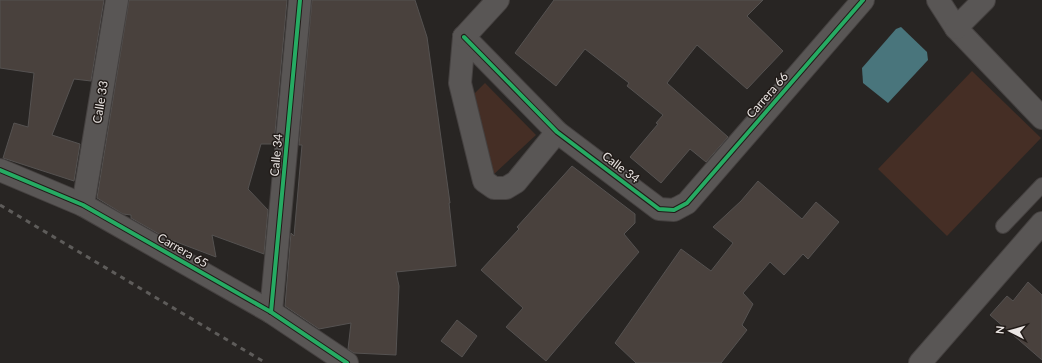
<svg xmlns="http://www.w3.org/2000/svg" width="1042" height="363" font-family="Lato,sans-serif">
  <rect width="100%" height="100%" fill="#282523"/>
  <g fill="#452e25">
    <path d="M972,71L1041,138L947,236L878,169Z"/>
    <path d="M485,83L536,135L493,175L473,95Z"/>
  </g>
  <path fill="#49757c" d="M901,27L927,52L928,60L888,103L863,83L862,68L896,29Z"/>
  <g fill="#49413d" stroke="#555251">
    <path d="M0,0H104L91,81L74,79L52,135L80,144L74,181L3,158L14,123L28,127L34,73L0,68Z"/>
    <path d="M129,0H287L274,144H261L248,189L268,210L264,254L212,235L216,257L166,238L131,218V215L123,214L97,198Z"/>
    <path d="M312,0H415L427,37L450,203H449L456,266L396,272L399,286L396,355L354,353L348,349L351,323L319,329L285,306L291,233L294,236L302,145H299Z"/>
    <path d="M554,0H763L747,16L783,51L747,89L697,45L667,83L728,137L706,162L690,149L661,183L630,157L658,124L656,123L663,115L627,86L629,83L585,49L556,86L515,53Z"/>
    <path d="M572,166L635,214V223L624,234L639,252L546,361L506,327L523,308L481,270L519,229L517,227Z"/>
    <path d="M758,181L802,219L816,202L839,222L808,259L803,254L784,275L770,262L743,293L753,304L742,325L747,330L721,363H636L615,343L681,249L711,271L733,243L713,227L741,201Z"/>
    <path d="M1028,282L1042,295V360L990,315L1007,296L1013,301Z"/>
    <path d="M457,320L477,336L462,357L441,341Z"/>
  </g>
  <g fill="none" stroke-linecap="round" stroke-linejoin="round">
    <defs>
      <path id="lane" d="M1003,226L1042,185"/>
      <g id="street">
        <path d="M938,0L956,28L1042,118"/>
        <path d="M956,28L984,0"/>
        <path d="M464,37L557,132L659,209L674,210L687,203L863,0"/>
        <path d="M464,37L460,83L484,181L494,188H506L516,182L557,132"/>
        <path d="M464,37L498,0"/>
        <path d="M0,170L83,205L271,312L347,363"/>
        <path d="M83,205L117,0"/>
        <path d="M271,312L300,0"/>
        <path d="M920,363L1042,223"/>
      </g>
    </defs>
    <use href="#lane" stroke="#454140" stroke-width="16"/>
    <use href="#street" stroke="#454140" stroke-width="24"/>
    <use href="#lane" stroke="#595655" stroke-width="14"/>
    <use href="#street" stroke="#595655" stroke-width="22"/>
    <path stroke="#5e5c5a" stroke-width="3" stroke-dasharray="5 5" stroke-linecap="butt" d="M0,205L266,363"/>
    <defs>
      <g id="cycleway">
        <path d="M464,37L557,132L659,209L674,210L687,203L863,0"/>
        <path d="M0,170L83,205L271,312L347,363"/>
        <path d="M271,312L300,0"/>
      </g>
    </defs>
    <use href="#cycleway" stroke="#211b18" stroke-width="6"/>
    <use href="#cycleway" stroke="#26ab63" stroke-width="4"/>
  </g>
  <g text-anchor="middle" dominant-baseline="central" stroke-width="3" stroke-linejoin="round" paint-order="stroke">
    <g font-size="12" fill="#ece7e5" stroke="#211b18">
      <text transform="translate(767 95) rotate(-49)">Carrera 66</text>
      <text transform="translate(100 102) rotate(-81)">Calle 33</text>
      <text transform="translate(276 155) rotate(-85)">Calle 34</text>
      <text transform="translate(621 167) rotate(37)">Calle 34</text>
      <text transform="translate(183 250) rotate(30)">Carrera 65</text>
    </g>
  </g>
  <g transform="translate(1010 331) rotate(276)" stroke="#211b18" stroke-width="3" paint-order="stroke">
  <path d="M0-3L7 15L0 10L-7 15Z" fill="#ece7e5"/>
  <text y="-6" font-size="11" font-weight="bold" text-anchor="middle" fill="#ece7e5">N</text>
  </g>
</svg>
